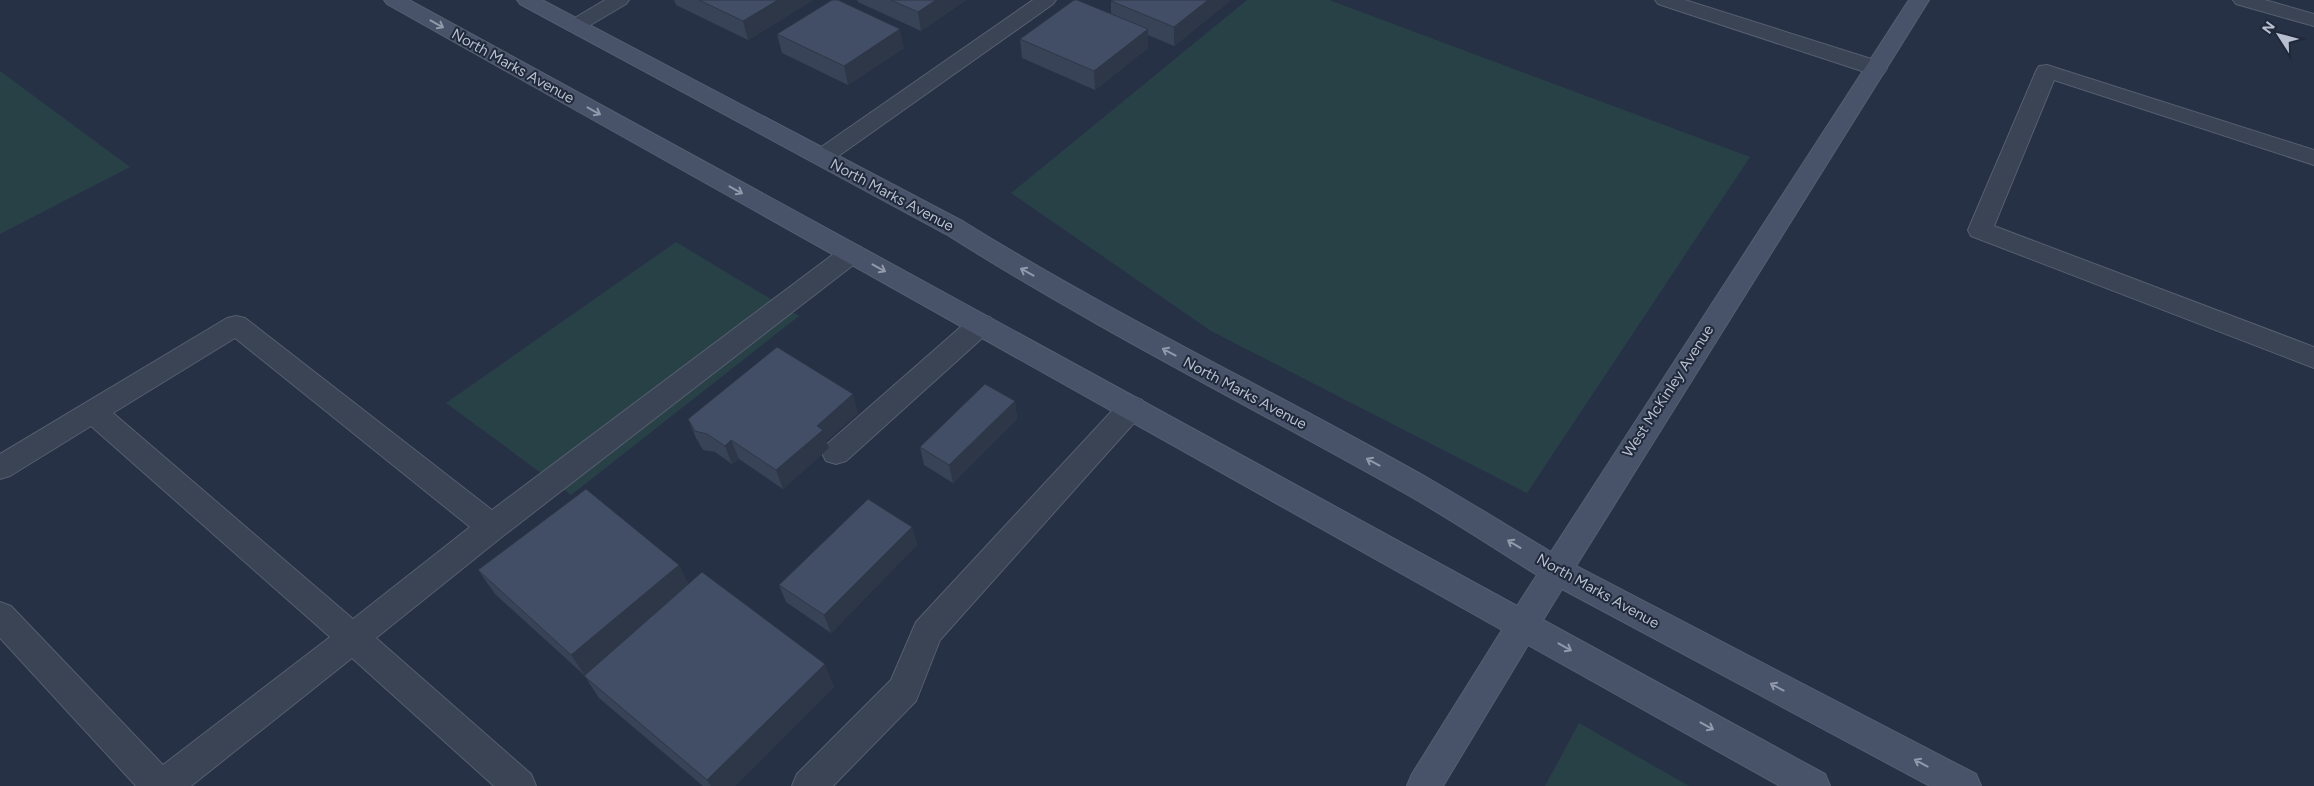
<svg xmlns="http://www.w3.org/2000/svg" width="2314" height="786" font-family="Figtree,sans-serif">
  <rect width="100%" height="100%" fill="#263146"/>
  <g fill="#284147">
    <path d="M1247,0H1329L1750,157L1527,493L1211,331L1011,193Z"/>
    <path d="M0,71L130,167L0,234Z"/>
    <path d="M676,242L799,316L571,495L446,403Z"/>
    <path d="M1579,723L1689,786H1545Z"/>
  </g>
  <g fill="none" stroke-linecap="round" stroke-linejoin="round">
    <defs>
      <g id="service">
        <path d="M605,0H629L626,4L582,30L575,32L568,30L565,26L568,22Z"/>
        <path d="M1033,0H1056L1053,4L830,162L822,164L814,162L810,157L814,152Z"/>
        <path d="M1655,0H1685L1884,63L1887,68L1884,73L1876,74L1868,73L1658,4Z"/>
        <path d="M852,245L861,247L864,253L861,259L503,536L376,638L531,774L536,786H494L352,658L191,786H136L0,638V602L11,606L163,765L330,637L91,426L10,476L0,479V454L227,318L236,316L245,318L492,510L843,247ZM235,338L470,527L353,619L113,413Z"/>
        <path d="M981,315L990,317L994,324L990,331L846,461L836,464L826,461L822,453L826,445L972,317Z"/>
        <path d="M1132,396L1142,400L1146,407L1142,414L940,640L916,701L833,786H792L797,774L891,680L916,622L1122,400Z"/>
      </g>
      <g id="minor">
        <path d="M2233,0H2265L2314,14V26L2236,4Z"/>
        <path d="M2047,65L2314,150V165L2054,80L1994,226L2314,347V368L1971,236L1968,230L2036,71L2039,66Z"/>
      </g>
      <path id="secondary" d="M384,0H409L1517,606L1537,575C1494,548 1452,520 1408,495C1254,408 1096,329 946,234L520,4L517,0H542L964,222C1115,316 1276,392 1431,480C1471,503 1511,528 1551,552L1909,0H1929L1576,566L1976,774L1981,786H1930L1562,589L1543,620L1825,774L1830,786H1780L1528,645L1443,786H1407L1412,774L1502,630L387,4Z"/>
    </defs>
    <use href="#service" stroke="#565f70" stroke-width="2"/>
    <use href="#minor" stroke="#565f70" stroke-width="2"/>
    <use href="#secondary" stroke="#565f70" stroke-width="2"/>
    <use href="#service" fill="#3b4455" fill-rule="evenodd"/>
    <use href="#minor" fill="#3b4455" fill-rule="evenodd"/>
    <use href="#secondary" fill="#485269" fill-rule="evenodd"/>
  </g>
  <g fill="#394358">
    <path d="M674,0H813L748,40L676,5Z"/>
    <path d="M857,0H966L921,31L858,2Z"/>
    <path d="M1231,0L1174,46L1148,35V48L1095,90L1022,58L1020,39L1111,14V1Z"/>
    <path d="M777,34L904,48L848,85L782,53Z"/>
    <path d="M1015,401L1017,419L953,483L924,465L920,447Z"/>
    <path d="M858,413L826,441L829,448L783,489L739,459L732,464L715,452L703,450L696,438L688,419Z"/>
    <path d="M912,527L917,545L831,633L786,602L779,585Z"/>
    <path d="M679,565L688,584L834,687L735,786H703L599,698L584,675L495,594L478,570Z"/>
  </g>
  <g fill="#2e3747">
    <path d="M778,0H813L748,40L743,21Z"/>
    <path d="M936,0H966L921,31L918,12Z"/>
    <path d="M1208,0H1231L1174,46V27Z"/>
    <path d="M900,29L904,48L848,85L844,66Z"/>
    <path d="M1148,29V48L1095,90L1094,71Z"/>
    <path d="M853,394L858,413L826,441L829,448L783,489L776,470L817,426Z"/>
    <path d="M1015,401L1017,419L953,483L949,465Z"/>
    <path d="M731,440L739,459L732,464L725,446Z"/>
    <path d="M912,527L917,545L831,633L824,615Z"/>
    <path d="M679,565L691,589L586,677L571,655Z"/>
    <path d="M825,664L834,687L735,786H711L707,780Z"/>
  </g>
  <g fill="#424e66" stroke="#2e3747">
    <path d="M699,0H778L743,21Z"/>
    <path d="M832,0H838L900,29L844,66L777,34Z"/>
    <path d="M891,0H936L918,12Z"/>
    <path d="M1074,0H1077L1148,29L1094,71L1020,39Z"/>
    <path d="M1113,0H1208L1174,27L1111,1Z"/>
    <path d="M777,347L853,394L817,426L823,430L776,470L731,440L725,446L707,434L695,431L688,419Z"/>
    <path d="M985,384L1015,401L949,465L920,447Z"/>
    <path d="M586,489L679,565L571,655L478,570Z"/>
    <path d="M868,499L912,527L824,615L779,585Z"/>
    <path d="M702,572L825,664L707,780L584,676Z"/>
  </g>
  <defs><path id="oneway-shaft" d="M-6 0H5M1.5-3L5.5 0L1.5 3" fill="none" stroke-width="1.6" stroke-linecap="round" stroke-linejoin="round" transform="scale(1.25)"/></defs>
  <g stroke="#9199ab">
    <use href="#oneway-shaft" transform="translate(437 24) rotate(29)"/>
    <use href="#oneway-shaft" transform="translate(594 111) rotate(29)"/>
    <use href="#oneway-shaft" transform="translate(736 190) rotate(29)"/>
    <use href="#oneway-shaft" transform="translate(879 268) rotate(29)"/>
    <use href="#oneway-shaft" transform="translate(1027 272) rotate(-151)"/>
    <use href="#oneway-shaft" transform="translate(1169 352) rotate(-152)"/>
    <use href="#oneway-shaft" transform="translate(1373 462) rotate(-152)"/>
    <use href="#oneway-shaft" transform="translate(1514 544) rotate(-149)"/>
    <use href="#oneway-shaft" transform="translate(1565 647) rotate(29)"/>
    <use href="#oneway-shaft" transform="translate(1777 687) rotate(-152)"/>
    <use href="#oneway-shaft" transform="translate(1707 726) rotate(29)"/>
    <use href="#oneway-shaft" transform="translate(1921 763) rotate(-152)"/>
  </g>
  <g text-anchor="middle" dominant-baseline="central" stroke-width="4" stroke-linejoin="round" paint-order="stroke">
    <g font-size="15" fill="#b8bfce" stroke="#1f293b">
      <text transform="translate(513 66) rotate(29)">North Marks Avenue</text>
      <text transform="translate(892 195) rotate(28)">North Marks Avenue</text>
      <text transform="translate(1668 391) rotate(-57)">West McKinley Avenue</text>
      <text transform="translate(1245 393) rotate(28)">North Marks Avenue</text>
      <text transform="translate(1598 591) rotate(29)">North Marks Avenue</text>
    </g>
  </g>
  <g transform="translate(2279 35) rotate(306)" stroke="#1f293b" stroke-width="4" paint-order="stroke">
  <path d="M0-4L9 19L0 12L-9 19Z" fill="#b8bfce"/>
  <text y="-8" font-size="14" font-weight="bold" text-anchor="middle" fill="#b8bfce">N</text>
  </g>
</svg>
